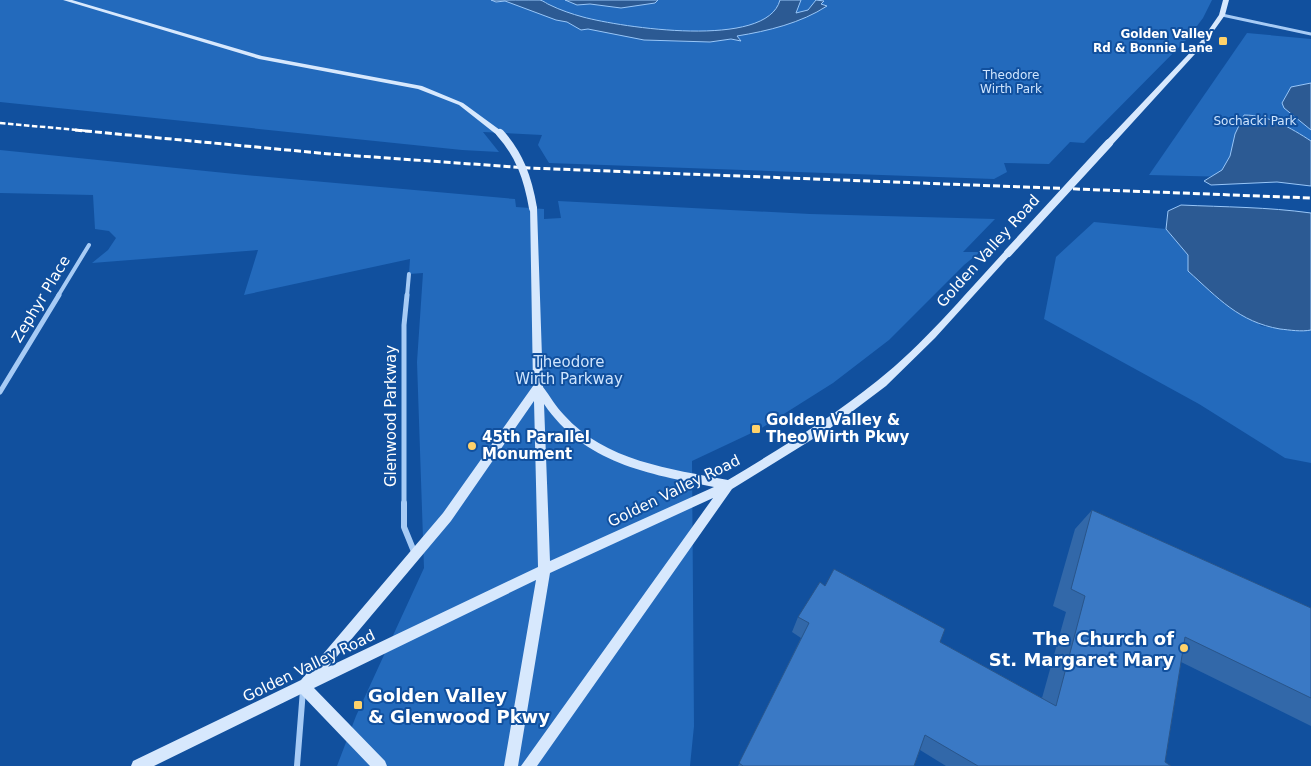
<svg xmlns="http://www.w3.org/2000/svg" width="1311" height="766" font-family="'DejaVu Sans',sans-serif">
  <rect width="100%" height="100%" fill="#11509e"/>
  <g fill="#236abc">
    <path d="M0,0H1212L1203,18L1188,38L1084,143L1070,142L1049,164L1004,163L1007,172L994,179L549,163L538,145L542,135L483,132L499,152L462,150L0,102Z"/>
    <path d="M1247,33L1311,39V179L1149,175Z"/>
    <path d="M0,150L235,174L515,199L516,207L544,209V219L561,218L558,201L810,214L995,219L963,252H980L964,265L889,340L833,383L760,429L692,461L694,726L690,766H337L356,716L424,568L417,362L423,273L409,274L410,259L244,295L258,250L92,263L108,250L116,238L109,231L95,229L93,195L0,193Z"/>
    <path d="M1094,222L1166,229L1188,255L1261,326L1290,330H1311V463L1285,458L1199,404L1044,319L1056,257Z"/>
  </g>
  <g fill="#2c5a93" stroke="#98c6f8">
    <path d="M491,0C506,0 525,0 540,0C544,1 547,4 550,5C560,10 572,14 583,17C620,27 767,50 780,0H801L796,13L808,10L816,0L824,1L821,4L827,6C801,23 768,31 737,36L741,41L731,39L710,42L644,40L588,29L581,30L567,22L556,20L505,1L496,2Z"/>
    <path d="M565,0H658L655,3L621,8L590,4L577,5Z"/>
    <path d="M1311,83V130L1284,108L1282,103L1291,87Z"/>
    <path d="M1244,115C1269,115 1291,128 1311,141V186L1277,182L1211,185L1204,181L1222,170L1230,156L1235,134Z"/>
    <path d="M1181,205C1224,207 1268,207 1311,213V330C1301,332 1290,330 1280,329C1239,322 1218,298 1188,271V255L1166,229L1168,211Z"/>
  </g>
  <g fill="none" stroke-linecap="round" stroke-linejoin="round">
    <path stroke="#a7cbf5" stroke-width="3" d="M1222,15L1311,34"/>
    <g stroke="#a7cbf5" stroke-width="4">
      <path d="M58,296L89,245"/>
      <path d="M407,296L409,274"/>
    </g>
    <g stroke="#a7cbf5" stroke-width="5">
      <path d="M0,392L59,295"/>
      <path d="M404,504V325L407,295"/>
    </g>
    <g stroke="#a7cbf5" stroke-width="6">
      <path d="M404,503V527L415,554"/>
      <path d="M297,766L303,690"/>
    </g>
    <g fill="#d7e8fd" fill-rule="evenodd">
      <path d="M63,0H72L262,56L422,86L463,103L504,133L497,135L459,105L418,89L259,59Z"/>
      <path d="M1223,0H1229L1225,15L1205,43L1112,145H1106V141L1201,41L1219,15Z"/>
      <path d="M530,206H536L537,208L543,387C550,396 556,407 564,415C605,461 670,469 728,480C779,449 830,419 877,381C924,344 964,295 1005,251H1011L1012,253L935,338L886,386L829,429L732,489L537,766H521L713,498L550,573L518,766H504L536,580L314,688L385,761L387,766H370L301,694L154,766H131L133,761L301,680L443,513L533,386ZM534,401L538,567L328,667L451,521ZM544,404C584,463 648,474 714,487L550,561Z"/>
    </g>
    <path stroke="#fff" stroke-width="2.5" stroke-dasharray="5.5 2.5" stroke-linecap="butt" d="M0,123L88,131"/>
    <path stroke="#fff" stroke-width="3" stroke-dasharray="7 3" stroke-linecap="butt" d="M75,130L330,154L529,168L1311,198"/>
    <g stroke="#d7e8fd" stroke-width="8">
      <path d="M500,133C520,155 528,179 533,208"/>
      <path d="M1008,253L1109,143"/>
    </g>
  </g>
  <path fill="#3268a9" d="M1092,510L1311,608V726L1181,662L1165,762L1171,766H946L920,750L914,766H738L801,638L792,632L798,617L825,586L940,642L1042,698L1066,612L1053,606L1075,529Z"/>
  <path fill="#3a79c5" stroke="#29558a" d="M1092,510L1311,608V698L1185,637L1165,762L1171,766H978L925,735L914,766H743L739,763L809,623L798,617L820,582L825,586L834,569L945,629L940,642L1056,706L1085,596L1071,589Z"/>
  <g fill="#ffd26a" stroke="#11509e" stroke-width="2">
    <rect x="1218" y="36" width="10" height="10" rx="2.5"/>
    <rect x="751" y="424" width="10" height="10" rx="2.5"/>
    <circle cx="472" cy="446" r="5"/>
    <circle cx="1184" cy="648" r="5"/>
    <rect x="353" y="700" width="10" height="10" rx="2.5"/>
  </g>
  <g text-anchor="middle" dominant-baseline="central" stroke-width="4" stroke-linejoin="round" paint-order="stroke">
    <g font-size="12" font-weight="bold" fill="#fff" stroke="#11509e" text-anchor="end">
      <text x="1213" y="34">Golden Valley<tspan x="1213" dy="14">Rd &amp; Bonnie Lane</tspan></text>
    </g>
    <g font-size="12" fill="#cfe5fe" stroke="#11509e">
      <text x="1011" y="75">Theodore<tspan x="1011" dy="14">Wirth Park</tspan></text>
      <text x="1255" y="121">Sochacki Park</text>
    </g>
    <g font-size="15" fill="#fff" stroke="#11509e">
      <text transform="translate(988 251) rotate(-48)">Golden Valley Road</text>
      <text transform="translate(41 299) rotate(-59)">Zephyr Place</text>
      <text transform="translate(391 416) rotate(-90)">Glenwood Parkway</text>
      <text transform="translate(674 491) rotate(-26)">Golden Valley Road</text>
      <text transform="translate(309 666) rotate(-26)">Golden Valley Road</text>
    </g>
    <g font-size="15" fill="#cfe5fe" stroke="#11509e">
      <text x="569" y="362">Theodore<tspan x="569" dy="17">Wirth Parkway</tspan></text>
    </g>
    <g font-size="15" font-weight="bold" fill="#fff" stroke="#11509e" text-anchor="start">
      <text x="766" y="420">Golden Valley &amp;<tspan x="766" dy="17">Theo Wirth Pkwy</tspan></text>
      <text x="482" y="437">45th Parallel<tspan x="482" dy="17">Monument</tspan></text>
    </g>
    <g font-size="18" font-weight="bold" fill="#fff" stroke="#11509e" text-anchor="end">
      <text x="1174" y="638">The Church of<tspan x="1174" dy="21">St. Margaret Mary</tspan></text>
      <text x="368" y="695" text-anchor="start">Golden Valley<tspan x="368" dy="21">&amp; Glenwood Pkwy</tspan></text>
    </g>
  </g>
</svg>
